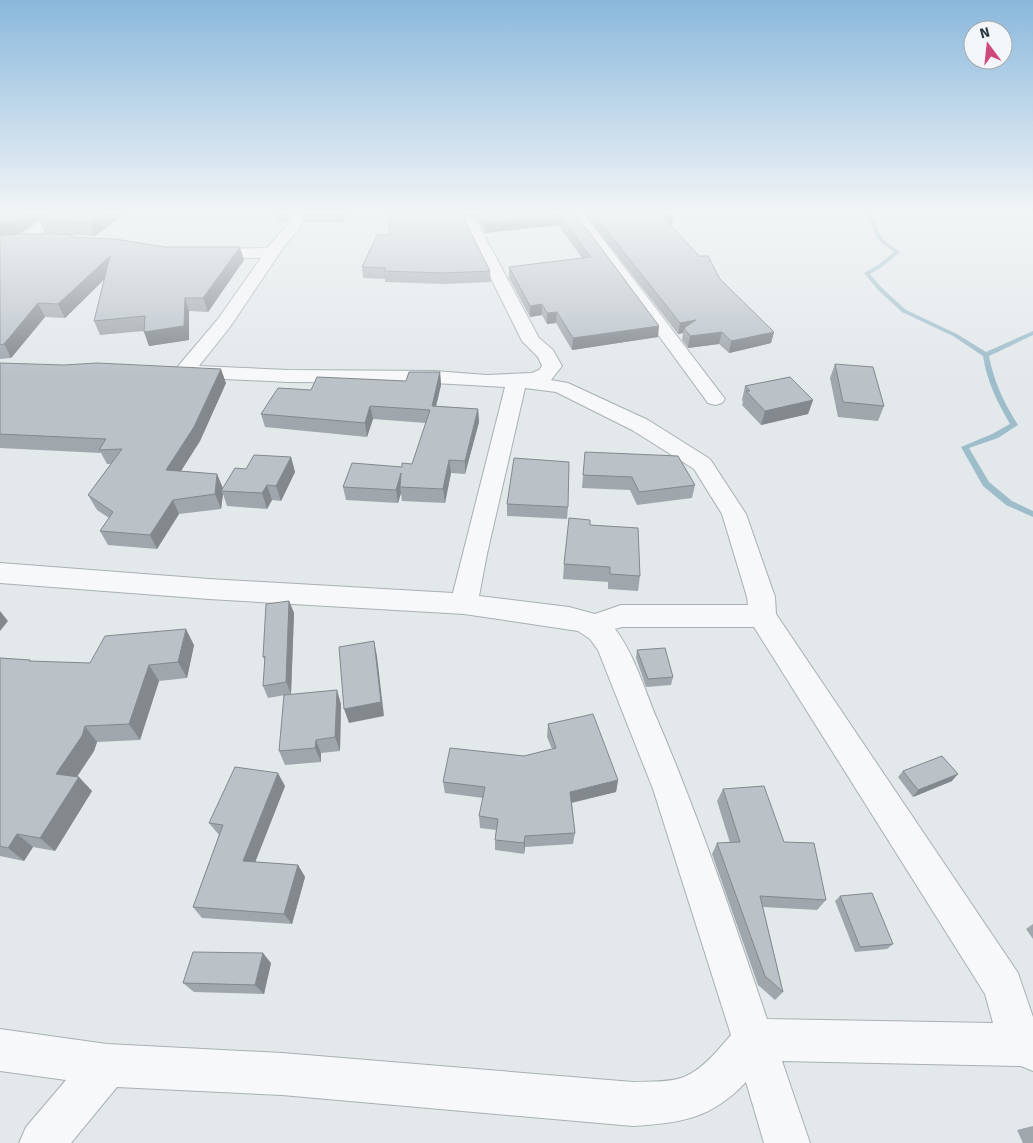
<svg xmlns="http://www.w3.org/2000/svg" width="1033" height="1143" font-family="Signika,sans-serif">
  <rect width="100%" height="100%" fill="#e3e8eb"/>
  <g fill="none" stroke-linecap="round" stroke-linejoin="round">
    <path fill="#9ebdcb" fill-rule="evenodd" d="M861,213C876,211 875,230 883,239C887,244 895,248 900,252L882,267L870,274L882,288L906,310L957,334L986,352L1033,331V335L989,356C994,382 1004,403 1018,425L998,438L969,448L989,482L1012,501L1033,511V517L1006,505L983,486L961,447L992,434L1010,424C997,402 987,381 983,356L953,336L902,312L878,290L864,273L878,265L894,252L879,241L867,217Z"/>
    <defs>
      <g id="street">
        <path d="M50,213H65L30,243H20L17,240L20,237Z"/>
        <path d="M291,213H305L300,228L285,245L230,327L199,366L288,370L434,371L487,375L532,373L539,370L542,366L538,357L522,341L466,228L456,223L422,216L420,213H446L477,222L539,338L553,350L562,366L551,380L568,383L648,420L710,459L746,514L775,597L776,614L1018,973L1033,1017V1071L1021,1066L782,1061L810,1143H764L746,1082C711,1119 681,1123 633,1126L282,1095L117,1087L71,1143H19L26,1127L66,1080L0,1071V1029L107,1044L282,1053L633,1082C649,1081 668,1083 684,1077C703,1069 718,1050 731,1035L653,789L598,650L590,639L578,631L464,614L209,599L0,583V563L209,579L453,593L505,387L434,383L288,382L184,377L177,375L174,371L218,319L261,258L207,257L201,255L199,252L201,249L267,248L288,224ZM525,388L556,392L632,430L694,469L722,514L747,597L748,605H621L595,614L569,607L479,596L487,554ZM622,627H754L985,994L993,1023L767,1019C733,918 699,817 657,719C645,691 634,653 615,629Z"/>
        <path d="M569,213H583L722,395L725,399L722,403L715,405L708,403Z"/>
      </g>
    </defs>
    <use href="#street" stroke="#a8b0b5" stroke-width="2"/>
    <use href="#street" fill="#f6f8f9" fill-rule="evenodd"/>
  </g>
  <g fill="#a0a7ac">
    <path d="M0,213L20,234L73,237L244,260L208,312L189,311V340L149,346L144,331L100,335L94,321L104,279L65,318L45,317L11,358L0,359Z"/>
    <path d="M126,213L95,236L45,233L39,221Z"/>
    <path d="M290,213L286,222H277L275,214Z"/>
    <path d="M303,213H348L343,223H304L302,215Z"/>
    <path d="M451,213H575L658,337L572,350L556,323L547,324L542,315L530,317L509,278V267L582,258L558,225L485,233L478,220Z"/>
    <path d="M584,213H671L673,215L672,225H670L720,279L774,332L771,343L729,353L719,344L688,348L682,340L683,333L678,334Z"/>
    <path d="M390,235L490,271L491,282L444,284L385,282V279L363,278L362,267Z"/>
    <path d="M0,363L226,383L200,441L181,471L217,474L223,488L246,469L291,457L295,472L281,501L272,500L267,509L227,506L223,494L221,509L179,514L157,549L108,545L100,531L109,518L97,510L88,495L111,464H107L101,453L0,448Z"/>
    <path d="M835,364L884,406L878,421L838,417L830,378Z"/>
    <path d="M440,372L441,385L436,406L478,409L479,422L465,474L451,473L445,503L402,501L401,493L398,503L346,500L343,487L412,464L426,423L373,419L367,437L265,427L261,414L311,390L406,381Z"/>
    <path d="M745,386L813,400L808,414L761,425L742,405L743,402L742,400Z"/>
    <path d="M585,452L695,485L692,498L637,505L630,490L582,488Z"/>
    <path d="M507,504L568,507L567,519L507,516Z"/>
    <path d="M590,525L640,576L638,591L608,589V582L563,579L564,564Z"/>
    <path d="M289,601L294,613L291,694L268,698L263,686L265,661L263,657Z"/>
    <path d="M194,645L187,678L159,681L140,740L97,742L94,751L77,777L92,791L55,851L33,847L24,861L0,856V658L30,660L31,662L90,663Z"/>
    <path d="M637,650L673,677L671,685L646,687L636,658Z"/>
    <path d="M341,704L340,751L321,753V762L285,765L279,751Z"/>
    <path d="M548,724L618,780L616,792L572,803L575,833L573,844L525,847L524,854L495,850V840L496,830L480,828L479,816L483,798L445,793L443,782L524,756L552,749L547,737Z"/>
    <path d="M903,771L952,781L913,797L898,777Z"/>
    <path d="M285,786L255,862L298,865L305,877L292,924L202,918L193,907L219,835L209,823Z"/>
    <path d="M723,789L784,842L826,900L817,910L763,907L783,992L775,1000L758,985L712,854L717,843H730L717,801Z"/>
    <path d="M840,896L893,944L887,949L855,952L835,901Z"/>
    <path d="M1033,924V939L1026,929Z"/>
    <path d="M271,963L264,994L194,992L183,983Z"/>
    <path d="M1033,1126V1143H1023L1017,1130Z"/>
  </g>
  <g fill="#82888c">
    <path d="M26,213H48L20,234L0,237V223Z"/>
    <path d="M105,213H126L95,236L90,223Z"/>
    <path d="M285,213H290L286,222L285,214Z"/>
    <path d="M343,213H348L343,223L341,215Z"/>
    <path d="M559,215L558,225L485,233V223Z"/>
    <path d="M673,215L672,225L661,226L662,216Z"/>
    <path d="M240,247L244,260L208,312L203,298Z"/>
    <path d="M110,256L115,269L65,318L58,304Z"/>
    <path d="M185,298L189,311V340L149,346L144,332Z"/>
    <path d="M38,303L45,317L11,358L4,344Z"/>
    <path d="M542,304V315L530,317V306Z"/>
    <path d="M557,312L556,323L547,324V313Z"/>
    <path d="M696,320L684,328L683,333L678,334L680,323Z"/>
    <path d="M659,326L658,337L572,350L573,338Z"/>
    <path d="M722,332L719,344L688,348L690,336Z"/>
    <path d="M774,332L771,343L729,353L731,341Z"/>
    <path d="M221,369L226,383L200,441L172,485L166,470Z"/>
    <path d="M440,372L441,385L433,419L432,406Z"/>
    <path d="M813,400L808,414L761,425L765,411Z"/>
    <path d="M370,406L373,419L367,437L365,423Z"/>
    <path d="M478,409L479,422L465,474V461Z"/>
    <path d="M291,457L295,472L281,501L276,486Z"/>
    <path d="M449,460L451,473L445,503L443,489Z"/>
    <path d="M401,473L400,487L401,493L398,503L396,490Z"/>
    <path d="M217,474L223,489L221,491L223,494L221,509L215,494Z"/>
    <path d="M267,485L272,500L267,509L262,493Z"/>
    <path d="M173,500L179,514L157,549L150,535Z"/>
    <path d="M289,601L294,613L291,694L286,682Z"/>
    <path d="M0,611L8,621L0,631Z"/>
    <path d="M186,629L194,645L187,678L178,662Z"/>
    <path d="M374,641L377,656L384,716L349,723L344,709Z"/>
    <path d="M149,665L159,681L140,740L129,724Z"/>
    <path d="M337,690L341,704L340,751L335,737Z"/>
    <path d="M85,726L97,742L94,751L69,788L56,774Z"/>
    <path d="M316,740L321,753V762L315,748Z"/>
    <path d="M278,773L285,786L251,873L243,861Z"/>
    <path d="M958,774L952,781L913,797L918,790Z"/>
    <path d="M79,777L92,791L55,851L40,838Z"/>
    <path d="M618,780L616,792L569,803L570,792Z"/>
    <path d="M17,834L33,847L24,861L8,848Z"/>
    <path d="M525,836V847L524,854V843Z"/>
    <path d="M298,865L305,877L292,924L284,914Z"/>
    <path d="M263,953L271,963L264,994L255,985Z"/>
  </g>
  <g fill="#bac2c8" stroke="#82888c">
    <path d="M0,213H26L14,222L0,223Z"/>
    <path d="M48,213H105L90,223L39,221Z"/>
    <path d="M277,213H285V214H275Z"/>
    <path d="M303,213H343L341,215H302Z"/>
    <path d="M388,213H445L455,215L464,219L490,271L443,273L384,271L386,268L362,267L377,235H390Z"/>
    <path d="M479,213H575L659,326L573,338L557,312L547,313L542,304L530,306L509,267L591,257L559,215L485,223Z"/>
    <path d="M593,213H671L673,215L662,216L699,256H708L720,279L774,332L731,341L722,332L690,336L684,328L696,320L680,323Z"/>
    <path d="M19,234H60L73,235L71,237L115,239L165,247H240L203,298H185L184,326L144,332L145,316L94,321L110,256L58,304L38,303L4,344L0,345V236Z"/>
    <path d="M0,363L64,365L97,363L221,369L194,427L166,470L217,474L215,494L173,500L150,535L100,531L113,512L88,495L122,449L99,450L106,439L0,434Z"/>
    <path d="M835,364L873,367L884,406L843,402Z"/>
    <path d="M409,372H440L432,406L478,409L465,461L449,460L443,489L400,487L401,473L396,490L343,487L352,463L402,467V463L412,464L430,410L370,406L365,423L261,414L278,388L311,390L317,377L406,381Z"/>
    <path d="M790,377L813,400L765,411L746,391H750L745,386Z"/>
    <path d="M585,452L678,456L695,485L639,492L632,477L583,475Z"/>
    <path d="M254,455L291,457L276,486L267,485L262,493L221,491L235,468L246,469Z"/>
    <path d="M514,458L569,462L568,507L507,504Z"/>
    <path d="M569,518L590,520V525L638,528L640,576L610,574V567L564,564Z"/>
    <path d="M289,601L286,682L263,686L265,656L263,657L266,604Z"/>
    <path d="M186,629L178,662L149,665L129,724L85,726L82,736L56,774L79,777L40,838L17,834L8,848L0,846V658L30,660L29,661L90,663L105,636Z"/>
    <path d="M374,641L381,702L344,709L339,647Z"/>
    <path d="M665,648L673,677L648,679L637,650Z"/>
    <path d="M337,690L335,737L316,740L315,748L279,751L284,695Z"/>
    <path d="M593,714L618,780L570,792L575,833L525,836L524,843L495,840L498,819L479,816L485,787L443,782L450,748L524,756L556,748L548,724Z"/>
    <path d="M942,756L958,774L918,790L903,771Z"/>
    <path d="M235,767L278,773L243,861L298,865L284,914L193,907L223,825L209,823Z"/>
    <path d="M764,786L784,842L814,843L826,900L760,896L783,992L765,976L717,843L740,842L723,789Z"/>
    <path d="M872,893L893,944L860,947L840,896Z"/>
    <path d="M193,952L263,953L255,985L183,983Z"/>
  </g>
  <linearGradient id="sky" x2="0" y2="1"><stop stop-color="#8ab8dc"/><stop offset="0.57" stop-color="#f2f5f6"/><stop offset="1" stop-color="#f2f5f6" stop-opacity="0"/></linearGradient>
  <rect width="1033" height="373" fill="url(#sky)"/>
  <g transform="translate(988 45) rotate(345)"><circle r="24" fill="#f3f6f8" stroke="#a3aab0"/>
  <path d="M0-4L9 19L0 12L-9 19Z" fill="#cf487a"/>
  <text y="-8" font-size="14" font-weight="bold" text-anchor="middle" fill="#2a3943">N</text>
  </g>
</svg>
